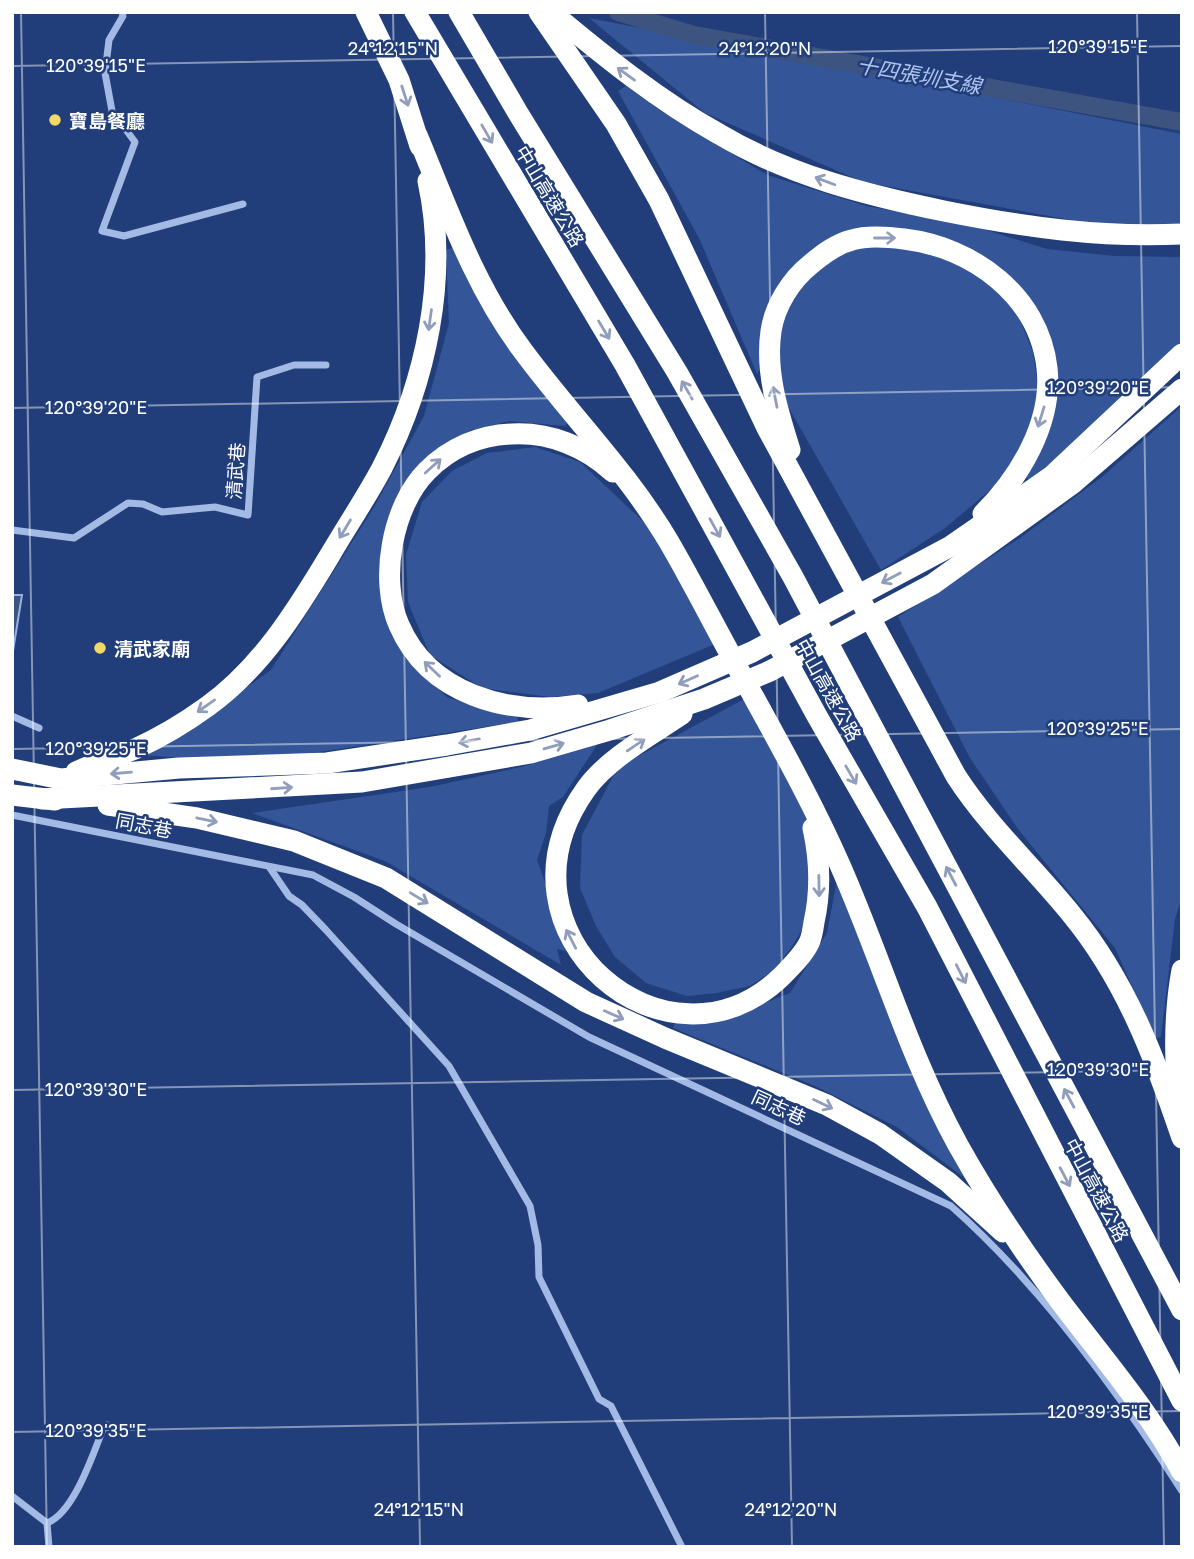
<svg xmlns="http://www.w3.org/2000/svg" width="1194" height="1559" font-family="'Golos Text','Noto Sans TC',sans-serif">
  <rect width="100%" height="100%" fill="#213e7a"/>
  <g fill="#345698">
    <path d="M589,18L1182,134V227L1115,228L863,182L705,113Z"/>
    <path d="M626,86L658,109L767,175L866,206L967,224L1047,249L1114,256L1182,257V343C1135,393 1083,441 1028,480L1024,474L1047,362L983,258L838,236L813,248L784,278L767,310L759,343L760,370L757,374L700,240L618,91Z"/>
    <path d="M905,240L964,263L1014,306L1033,352L1038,387L1030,432L1000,482L945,528L881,570L781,394L774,351L793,285L859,242Z"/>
    <path d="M455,247L506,346L570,419L565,426L510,421L471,430L423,461L384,533L383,595L403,656L448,698L517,715L518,722L292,756L187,758L140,755L174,740L271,670L373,509L424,416L449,323L446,250Z"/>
    <path d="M1182,406V897L1175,919L1161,1037L1155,1038L1115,948L1018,829L970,758L898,617L1020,538L1102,477Z"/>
    <path d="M535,447L580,462L663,540L715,644L598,693L551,697L482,688L430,655L408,602L406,555L422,502L452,471L487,453Z"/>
    <path d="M748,697L805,809L816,851L812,913L791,948L774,970L750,986L716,993L687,996L646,983L615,957L596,926L580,888L582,835L618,767Z"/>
    <path d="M597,745L563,797L549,806L546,833L537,860L570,952L557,949L561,965L385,861L252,813L430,787L521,767Z"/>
    <path d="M837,880L970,1182L897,1127L815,1086L673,1028L675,1022L724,1019L790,993L827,933Z"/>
  </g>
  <path fill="#3e5480" stroke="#97b3e6" stroke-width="2" d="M12,595H22L12,657Z"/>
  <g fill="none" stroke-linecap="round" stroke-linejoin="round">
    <path stroke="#3e5480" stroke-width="18" d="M618,12L694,35L1182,122"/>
    <g stroke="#a3bae5" stroke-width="7">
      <path d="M122,12L123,16L109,40L105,73L112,111L135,142L102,231L124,236L243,204"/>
      <path d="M12,530L74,538L128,503L143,504L162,512L215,507L248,515L257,377L294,365H326"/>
      <path d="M12,716L39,728"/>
      <path d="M12,815L313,875L354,897L396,924L589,1037L951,1206C1039,1284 1118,1391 1182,1491"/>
      <path d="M270,868L289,896L302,905L326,930L449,1066L530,1206L538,1245L539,1277L599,1399L611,1406L682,1547"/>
      <path d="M12,1496L47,1523"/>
      <path d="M49,1547L47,1523C74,1513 93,1454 103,1429L107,1425"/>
    </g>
    <g stroke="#fff" stroke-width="21">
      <path d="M366,12L399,80L420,146"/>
      <path d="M415,12L625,365L817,716L927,907L1182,1401"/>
      <path d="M459,12L518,113L677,372L793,577L1182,1310"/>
      <path d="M539,12L616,124L659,200L767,428L956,776C989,827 1034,868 1072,915C1126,981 1155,1058 1182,1138"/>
      <path d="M551,12C605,57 658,100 719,134C788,175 866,195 944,211C1023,227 1101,238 1182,234"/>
      <path d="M417,135C448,209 474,286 523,351C571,416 627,471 669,542C694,585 716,629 740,672C775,736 811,799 840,865C881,958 909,1056 958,1145C988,1199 1023,1251 1060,1301C1102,1357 1148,1409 1182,1472"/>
      <path d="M790,450C778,412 765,372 771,331C775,305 791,280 811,264C823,254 836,244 852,240C868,235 888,237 904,239C973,247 1039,296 1047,368C1053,422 1020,477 983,514"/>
      <path d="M578,705C509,716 429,695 399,625C379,580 392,506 427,471C450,448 480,435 512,434C550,432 586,447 613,472"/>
      <path d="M682,714C651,735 607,759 586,789C483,933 668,1087 782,976C792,966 803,955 809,943C812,937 813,929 814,922C821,891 820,860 813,828"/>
      <path d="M12,769L61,779L179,768L327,763L447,745L530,730L660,692L752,652L951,546L1052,476L1182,354"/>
      <path d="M76,772C95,763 115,757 135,749C159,738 186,722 208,706C261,668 297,610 330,555C347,526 366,498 382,468C426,382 449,277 428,181"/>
      <path d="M12,795L55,800"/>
      <path d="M42,799L362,782L531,753L610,730L704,699L770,671L933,584L1072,484L1182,389"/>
      <path d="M108,805L197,818L294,841L386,878L586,1002L665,1038L827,1105L880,1134L948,1182L1003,1232"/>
      <path d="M1179,1102C1174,1057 1174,1014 1182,970"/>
    </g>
  </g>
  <defs><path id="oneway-shaft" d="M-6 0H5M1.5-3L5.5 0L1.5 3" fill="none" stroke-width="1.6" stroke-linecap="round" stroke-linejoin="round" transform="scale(1.75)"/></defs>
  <g stroke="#909ebc">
    <use href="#oneway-shaft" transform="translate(626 74) rotate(-144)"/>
    <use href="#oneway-shaft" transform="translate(405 96) rotate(72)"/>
    <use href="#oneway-shaft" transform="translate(487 134) rotate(60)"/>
    <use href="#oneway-shaft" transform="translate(825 181) rotate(-159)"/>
    <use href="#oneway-shaft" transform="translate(885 238)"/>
    <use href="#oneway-shaft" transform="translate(430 320) rotate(98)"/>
    <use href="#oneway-shaft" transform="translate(604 330) rotate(59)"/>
    <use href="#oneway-shaft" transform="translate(687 390) rotate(-120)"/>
    <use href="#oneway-shaft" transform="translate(775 397) rotate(-101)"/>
    <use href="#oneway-shaft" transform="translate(1041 417) rotate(107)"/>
    <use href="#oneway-shaft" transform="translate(433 466) rotate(-42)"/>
    <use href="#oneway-shaft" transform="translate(715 528) rotate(61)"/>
    <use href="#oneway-shaft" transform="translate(345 529) rotate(121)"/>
    <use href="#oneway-shaft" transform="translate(891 578) rotate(152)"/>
    <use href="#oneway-shaft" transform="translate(432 669) rotate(-136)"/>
    <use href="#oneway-shaft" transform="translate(688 680) rotate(156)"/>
    <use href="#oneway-shaft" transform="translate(206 706) rotate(145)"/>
    <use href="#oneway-shaft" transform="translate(469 741) rotate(169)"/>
    <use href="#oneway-shaft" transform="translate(636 745) rotate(-34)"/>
    <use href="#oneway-shaft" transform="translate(554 746) rotate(-16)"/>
    <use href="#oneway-shaft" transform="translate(121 773) rotate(175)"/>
    <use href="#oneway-shaft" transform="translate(851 775) rotate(60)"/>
    <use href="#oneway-shaft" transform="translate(282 788) rotate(-4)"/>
    <use href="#oneway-shaft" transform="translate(207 820) rotate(12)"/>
    <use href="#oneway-shaft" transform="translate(951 876) rotate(-118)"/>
    <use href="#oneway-shaft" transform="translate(819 886) rotate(89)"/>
    <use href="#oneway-shaft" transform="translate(419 898) rotate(31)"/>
    <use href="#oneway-shaft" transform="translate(571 939) rotate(-117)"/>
    <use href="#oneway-shaft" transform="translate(961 974) rotate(63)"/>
    <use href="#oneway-shaft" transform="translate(614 1015) rotate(24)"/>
    <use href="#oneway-shaft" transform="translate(1069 1098) rotate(-118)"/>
    <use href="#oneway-shaft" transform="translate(823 1104) rotate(26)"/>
    <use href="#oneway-shaft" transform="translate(1065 1177) rotate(62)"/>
  </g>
  <path fill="none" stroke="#fff" stroke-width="2" stroke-opacity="0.45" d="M21,12L47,1547M393,12L420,1547M765,12L792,1547M1137,12L1164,1547M12,66L1182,46M12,408L1182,387M12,749L1182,729M12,1090L1182,1070M12,1432L1182,1411"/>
  <g fill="#f2d965" stroke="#213e7a" stroke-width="2.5">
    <circle cx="55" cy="120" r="7"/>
    <circle cx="100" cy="648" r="7"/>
  </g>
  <g text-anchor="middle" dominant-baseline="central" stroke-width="5" stroke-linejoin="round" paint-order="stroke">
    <g font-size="19" font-weight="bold" fill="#fff" stroke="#213e7a" text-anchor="start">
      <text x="69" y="120">寶島餐廳</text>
      <text x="114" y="648">清武家廟</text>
    </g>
    <g font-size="19" fill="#fff" stroke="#213e7a">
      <text transform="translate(550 196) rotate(59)">中山高速公路</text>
      <text transform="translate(235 471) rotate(-86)">清武巷</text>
      <text transform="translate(829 690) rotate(61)">中山高速公路</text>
      <text transform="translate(144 825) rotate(11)">同志巷</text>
      <text transform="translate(779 1107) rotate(25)">同志巷</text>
      <text transform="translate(1097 1190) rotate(62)">中山高速公路</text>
    </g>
    <g font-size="21" font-style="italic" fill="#aec4ed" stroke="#213e7a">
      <text transform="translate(919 75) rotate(10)">十四張圳支線</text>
    </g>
  </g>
  <g font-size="18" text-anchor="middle" fill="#fff" stroke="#213e7a" stroke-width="5" stroke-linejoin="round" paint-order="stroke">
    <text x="1098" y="53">120°39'15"E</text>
    <text x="393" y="55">24°12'15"N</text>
    <text x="765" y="55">24°12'20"N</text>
    <text x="96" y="72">120°39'15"E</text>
    <text x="1098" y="394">120°39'20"E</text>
    <text x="96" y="414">120°39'20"E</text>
    <text x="1098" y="735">120°39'25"E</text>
    <text x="96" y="755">120°39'25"E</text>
    <text x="1098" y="1076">120°39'30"E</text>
    <text x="96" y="1096">120°39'30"E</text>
    <text x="1098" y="1418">120°39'35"E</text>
    <text x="96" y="1437">120°39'35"E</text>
    <text x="419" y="1516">24°12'15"N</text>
    <text x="791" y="1516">24°12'20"N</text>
  </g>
  <rect width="1194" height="1559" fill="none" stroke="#ffffff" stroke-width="28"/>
</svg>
